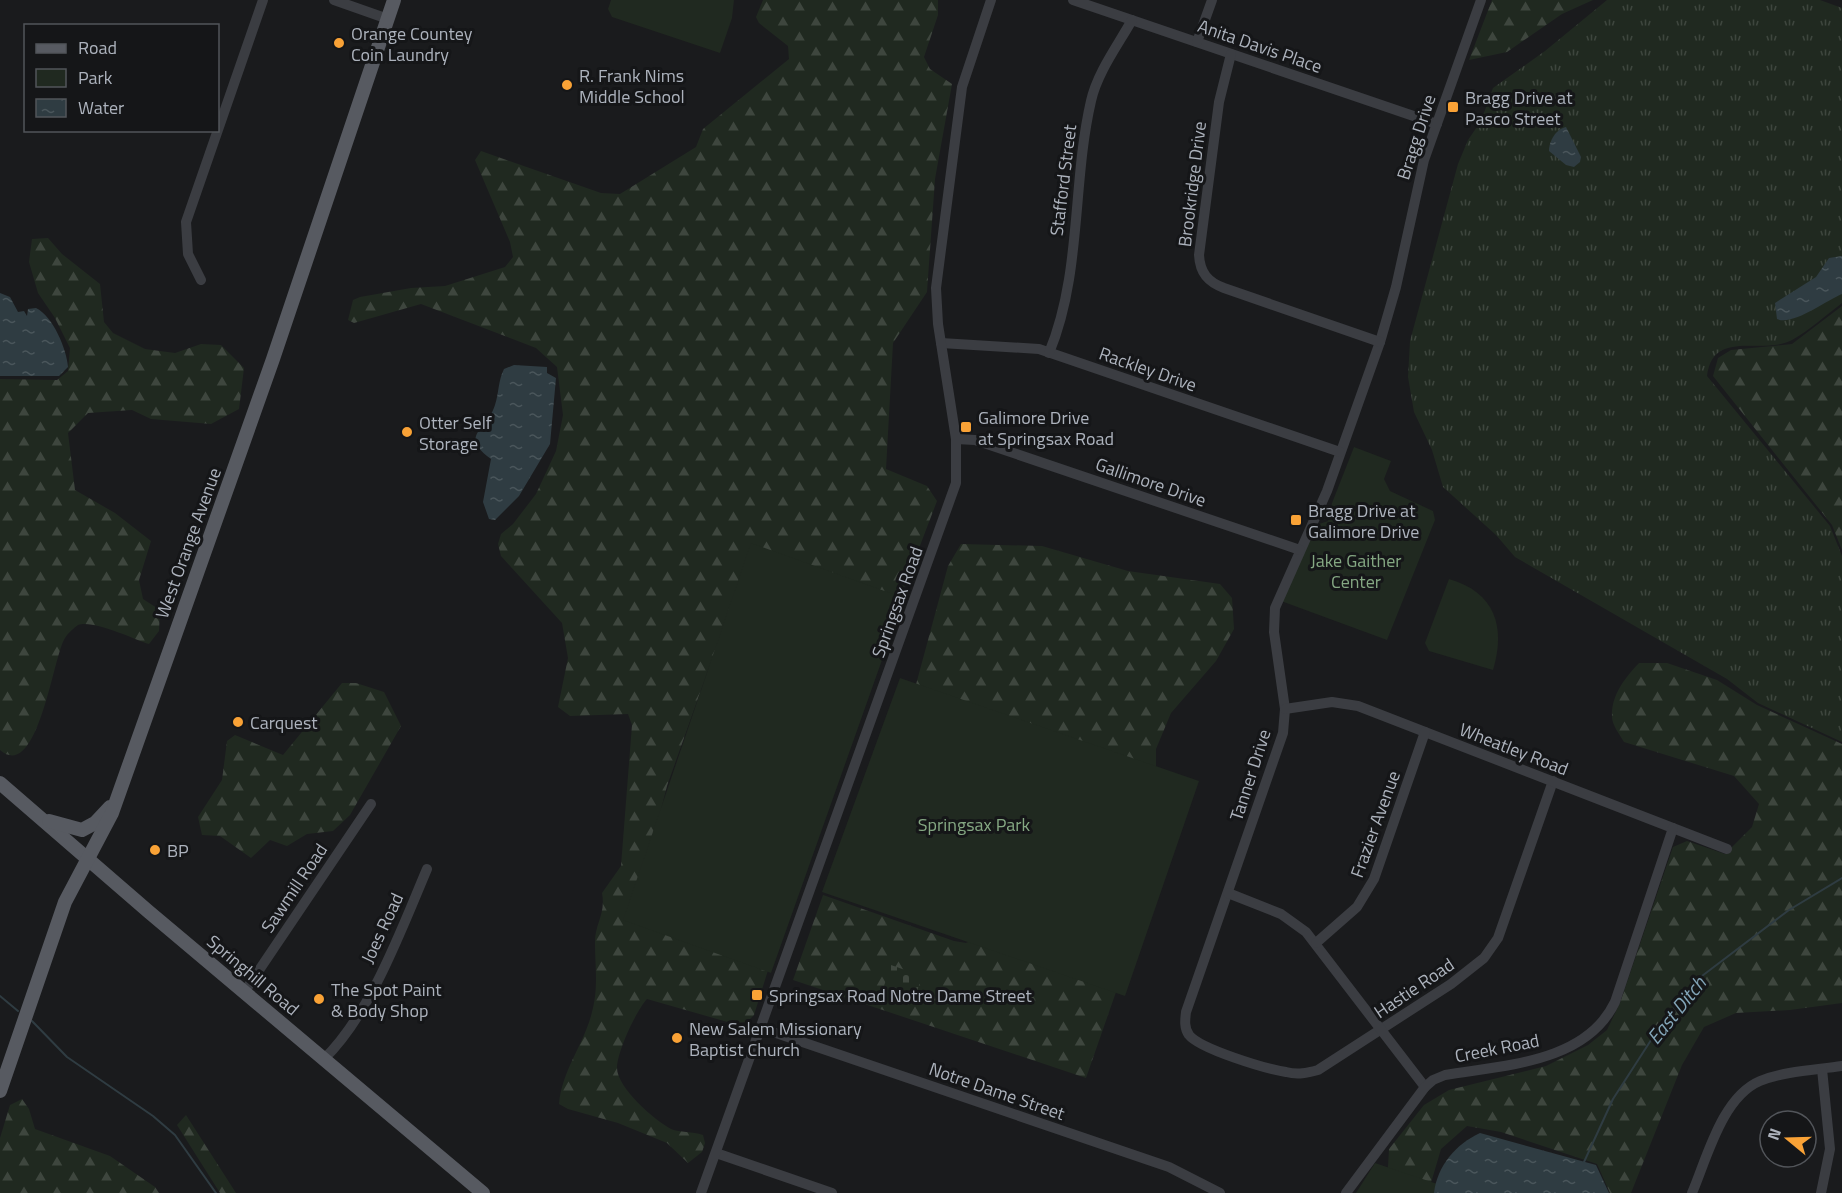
<svg xmlns="http://www.w3.org/2000/svg" width="1842" height="1193" font-family="'Titillium Web',sans-serif">
  <defs>
    <pattern id="grass-tufts" width="24" height="20" patternUnits="userSpaceOnUse" patternTransform="scale(1.5)"><rect width="24" height="20" fill="#202920"/><path d="M3 7l-1-3M5 7V3M7 7l1-3M15 17l-1-3M17 17v-4M19 17l1-3" fill="none" stroke="#3e463e"/></pattern>
    <pattern id="forest-firs" width="22" height="20" patternUnits="userSpaceOnUse" patternTransform="scale(1.5)"><rect width="22" height="20" fill="#202920"/><path d="M5 1l3.5 6h-7zM16 11l3.5 6h-7z" fill="#3e463e"/></pattern>
    <pattern id="cemetery-stones" width="16" height="16" patternUnits="userSpaceOnUse" patternTransform="scale(1.5)"><rect width="16" height="16" fill="#202920"/><path d="M2 7V4a2 2 0 0 1 4 0v3zM10 15v-3a2 2 0 0 1 4 0v3z" fill="#3e463e"/></pattern>
    <pattern id="water-ripples" width="26" height="14" patternUnits="userSpaceOnUse" patternTransform="scale(1.5)"><rect width="26" height="14" fill="#2f3c42"/><path d="M2 4q2-2 4 0t4 0M15 11q2-2 4 0t4 0" fill="none" stroke="#4a565b"/></pattern>
  </defs>
  <rect width="100%" height="100%" fill="#1a1b1d"/>
  <path fill="url(#grass-tufts)" d="M1607,0H1820L1842,8V303C1826,315 1810,330 1792,340C1763,356 1713,328 1707,376L1830,526L1842,556V742L1758,703L1727,679L1515,557L1496,535L1443,487L1432,450L1414,412L1408,377L1410,341L1458,164L1468,140L1481,121L1493,88L1545,51Z"/>
  <g fill="url(#forest-firs)">
    <path d="M763,0H938V15L924,57L930,69L952,84L935,179L927,292L893,343L886,469L927,486L937,501L886,635L758,559L712,659L667,786L641,888L769,967L754,1015L747,1022L731,1023L647,999C636,1011 618,1050 617,1067C616,1087 654,1120 671,1129C680,1133 692,1131 703,1135L705,1143L702,1152L688,1163L667,1143L618,1123L568,1109L559,1104C562,1071 582,1047 591,1016C599,988 595,970 595,942C595,923 606,914 602,893L621,866L632,725L628,714L570,716L558,707L568,658L562,623L501,556L498,544L501,534L513,524L536,494L556,451L563,415L557,367L536,348L421,304L354,323L348,320L353,300L360,297L411,288L445,286L505,267L513,257L510,242L475,160L481,151L601,193L620,194L696,147L703,129L789,59L788,46L759,23L756,17Z"/>
    <path d="M1492,0H1593L1562,14L1507,52L1469,60Z"/>
    <path d="M48,238L62,254L100,284L104,322L113,333L145,349L175,353L201,344L221,345L244,368L239,409L211,424L151,419L132,410L88,413L68,433L75,490L115,513L151,541L139,580L143,599L160,610L159,631L149,644C134,639 92,619 78,625C75,627 67,634 65,638C53,656 38,783 0,750V379L57,380L68,371L70,348L55,318L38,293L29,262L32,239Z"/>
    <path d="M1842,306V550L1832,525L1713,376L1718,358L1731,350L1792,344Z"/>
    <path d="M961,544L1042,546L1128,571L1220,584L1232,598L1234,629L1216,661L1171,713L1156,749V776L1131,949L1086,1078L793,980L823,895L954,941L966,943L981,935L911,703L948,566Z"/>
    <path d="M1639,663H1667L1717,680L1757,705L1842,744V1003L1790,1010L1736,1013L1704,1027L1682,1065L1631,1193H1610L1597,1164L1501,1132L1467,1126L1441,1149L1428,1193L1387,1185L1389,1149L1424,1105L1449,1090L1546,1066L1588,1045L1607,1030L1620,1003L1673,847L1687,841L1725,854L1752,827L1759,804L1734,776L1624,742C1620,735 1612,725 1612,717C1611,695 1625,678 1639,663Z"/>
    <path d="M342,683H356L384,692L401,726L350,815L333,831L307,834L287,846L270,840L251,858L220,836L202,835L198,817L222,780L227,741L235,735L283,755Z"/>
    <path d="M22,1099L29,1109L35,1129L110,1156L155,1187L159,1193H0V1138L10,1105Z"/>
    <path d="M186,1115L236,1193H220L177,1125Z"/>
  </g>
  <path fill="url(#cemetery-stones)" d="M891,965L922,976L912,1006L881,995Z"/>
  <g fill="#202920">
    <path d="M611,0H734L732,18L720,53L612,17L608,9Z"/>
    <path d="M1354,447L1391,461L1384,479L1390,491L1433,511L1435,520L1387,640L1281,601L1316,525L1328,521L1332,503Z"/>
    <path d="M751,543L904,598L771,973L623,920Z"/>
    <path d="M1449,579C1495,592 1506,627 1493,670L1429,651L1425,643Z"/>
    <path d="M900,678L1199,781L1125,996L822,892Z"/>
    <path d="M1375,1163L1464,1193H1356Z"/>
  </g>
  <g fill="url(#water-ripples)">
    <path d="M1566,127L1581,157L1580,162L1574,167L1566,165L1549,151C1549,141 1556,129 1566,127Z"/>
    <path d="M1842,256V294C1825,301 1793,326 1777,319L1775,303L1816,277L1829,258Z"/>
    <path d="M0,293L10,297L18,312L24,311L27,316L28,309L36,308C53,316 67,350 68,367L59,376H0Z"/>
    <path d="M514,365L547,367V373L556,378L550,444L519,496L495,520L489,519L483,502L491,459C458,435 487,431 495,405C499,393 498,381 504,369Z"/>
    <path d="M1480,1133L1596,1165L1609,1193H1434C1437,1166 1456,1144 1480,1133Z"/>
  </g>
  <g fill="none" stroke-linecap="round" stroke-linejoin="round">
    <g stroke="#2f3c42" stroke-width="2">
      <path d="M0,996L18,1011"/>
      <path d="M32,1021L67,1057L153,1116L175,1135L216,1193"/>
      <path d="M1584,1162L1613,1099L1664,1020L1698,979L1789,910L1842,878"/>
    </g>
    <g stroke="#3b3d42" stroke-width="10">
      <path d="M334,0L388,19"/>
      <path d="M1073,0L1437,124"/>
      <path d="M1481,0L1424,160L1396,287L1380,342L1327,491L1275,608L1274,632L1285,709L1283,733L1186,1012C1185,1020 1184,1028 1189,1035C1200,1049 1266,1069 1286,1072C1298,1075 1307,1073 1318,1070L1451,984L1484,958L1498,938L1553,781"/>
      <path d="M1197,42L1212,0"/>
      <path d="M1231,54L1219,102L1199,255C1200,273 1208,282 1224,288L1380,342"/>
      <path d="M201,280L188,254L186,222L263,0"/>
      <path d="M941,343L1039,349L1340,452"/>
      <path d="M1049,353C1082,274 1072,183 1091,101C1097,73 1118,45 1132,20"/>
      <path d="M956,439L975,440L1300,550"/>
      <path d="M1285,709L1332,702L1358,706L1727,849"/>
      <path d="M1228,893L1281,914L1306,932L1425,1087"/>
      <path d="M1316,943L1357,907L1374,879L1425,732"/>
      <path d="M245,991L371,804"/>
      <path d="M761,1028L1169,1167L1220,1193"/>
      <path d="M324,1059C371,1013 401,930 427,869"/>
      <path d="M716,1153L832,1193"/>
      <path d="M701,1193L956,483V439L938,324L936,288L962,87L991,0"/>
      <path d="M1346,1193L1425,1087L1433,1080L1445,1075C1504,1065 1586,1063 1615,1002L1673,828"/>
      <path d="M1692,1193C1707,1158 1722,1097 1760,1081C1785,1071 1815,1070 1842,1066"/>
      <path d="M1821,1193L1830,1149L1822,1069"/>
    </g>
    <g stroke="#575a61" stroke-width="14">
      <path d="M0,783L149,912L483,1193"/>
      <path d="M49,821L82,830L95,823L110,807"/>
      <path d="M0,1091L65,902L112,813L273,359L394,0"/>
    </g>
  </g>
  <g fill="#f9a236" stroke="#151618" stroke-width="2">
    <circle cx="339" cy="43" r="6"/>
    <circle cx="567" cy="85" r="6"/>
    <rect x="1447" y="101" width="12" height="12" rx="3"/>
    <rect x="960" y="421" width="12" height="12" rx="3"/>
    <circle cx="407" cy="432" r="6"/>
    <rect x="1290" y="514" width="12" height="12" rx="3"/>
    <circle cx="238" cy="722" r="6"/>
    <circle cx="155" cy="850" r="6"/>
    <rect x="751" y="989" width="12" height="12" rx="3"/>
    <circle cx="319" cy="999" r="6"/>
    <circle cx="677" cy="1038" r="6"/>
  </g>
  <g text-anchor="middle" dominant-baseline="central" stroke-width="6" stroke-linejoin="round" paint-order="stroke">
    <g font-size="18" fill="#adb3bd" stroke="#151618" text-anchor="start">
      <text x="351" y="33">Orange Countey<tspan x="351" dy="21">Coin Laundry</tspan></text>
      <text x="579" y="75">R. Frank Nims<tspan x="579" dy="21">Middle School</tspan></text>
      <text x="1465" y="97">Bragg Drive at<tspan x="1465" dy="21">Pasco Street</tspan></text>
      <text x="978" y="417">Galimore Drive<tspan x="978" dy="21">at Springsax Road</tspan></text>
      <text x="419" y="422">Otter Self<tspan x="419" dy="21">Storage</tspan></text>
      <text x="1308" y="510">Bragg Drive at<tspan x="1308" dy="21">Galimore Drive</tspan></text>
      <text x="250" y="722">Carquest</text>
      <text x="167" y="850">BP</text>
      <text x="331" y="989">The Spot Paint<tspan x="331" dy="21">&amp; Body Shop</tspan></text>
      <text x="769" y="995">Springsax Road Notre Dame Street</text>
      <text x="689" y="1028">New Salem Missionary<tspan x="689" dy="21">Baptist Church</tspan></text>
    </g>
    <g font-size="18" fill="#adb3bd" stroke="#151618">
      <text transform="translate(1260 46) rotate(19)">Anita Davis Place</text>
      <text transform="translate(1416 137) rotate(-72)">Bragg Drive</text>
      <text transform="translate(1063 180) rotate(-83)">Stafford Street</text>
      <text transform="translate(1192 184) rotate(-83)">Brookridge Drive</text>
      <text transform="translate(1148 369) rotate(19)">Rackley Drive</text>
      <text transform="translate(1151 482) rotate(19)">Gallimore Drive</text>
      <text transform="translate(188 543) rotate(-70)">West Orange Avenue</text>
      <text transform="translate(897 602) rotate(-70)">Springsax Road</text>
      <text transform="translate(1514 749) rotate(21)">Wheatley Road</text>
      <text transform="translate(1250 775) rotate(-72)">Tanner Drive</text>
      <text transform="translate(1375 824) rotate(-70)">Frazier Avenue</text>
      <text transform="translate(294 888) rotate(-56)">Sawmill Road</text>
      <text transform="translate(382 928) rotate(-65)">Joes Road</text>
      <text transform="translate(253 975) rotate(40)">Springhill Road</text>
      <text transform="translate(1414 988) rotate(-34)">Hastie Road</text>
      <text transform="translate(1497 1048) rotate(-11)">Creek Road</text>
      <text transform="translate(997 1091) rotate(19)">Notre Dame Street</text>
    </g>
    <g font-size="18" fill="#85a883" stroke="#151618">
      <text x="1356" y="560">Jake Gaither<tspan x="1356" dy="21">Center</tspan></text>
      <text x="974" y="824">Springsax Park</text>
    </g>
    <g font-size="20" font-style="italic" fill="#83a5b8" stroke="#151618">
      <text transform="translate(1676 1010) rotate(-51)">East Ditch</text>
    </g>
  </g>
  <rect x="24" y="24" width="195" height="108" fill="#151618" stroke="#52555a" stroke-width="1.5"/>
  <rect x="36" y="44" width="30" height="9" fill="#575a61" stroke="#52555a" stroke-width="1.5"/>
  <text x="78" y="54" font-size="18" fill="#adb3bd">Road</text>
  <rect x="36" y="69" width="30" height="18" fill="#202920" stroke="#52555a" stroke-width="1.5"/>
  <text x="78" y="84" font-size="18" fill="#adb3bd">Park</text>
  <rect x="36" y="99" width="30" height="18" fill="url(#water-ripples)" stroke="#52555a" stroke-width="1.5"/>
  <text x="78" y="114" font-size="18" fill="#adb3bd">Water</text>
  <g transform="translate(1788 1139) rotate(289)"><circle r="28" fill="#151618" stroke="#52555a" stroke-width="1.5"/>
  <path d="M0-4.5L10 22L0 15L-10 22Z" fill="#f9a236"/>
  <text y="-9" font-size="16" font-weight="bold" text-anchor="middle" fill="#adb3bd">N</text>
  </g>
</svg>
